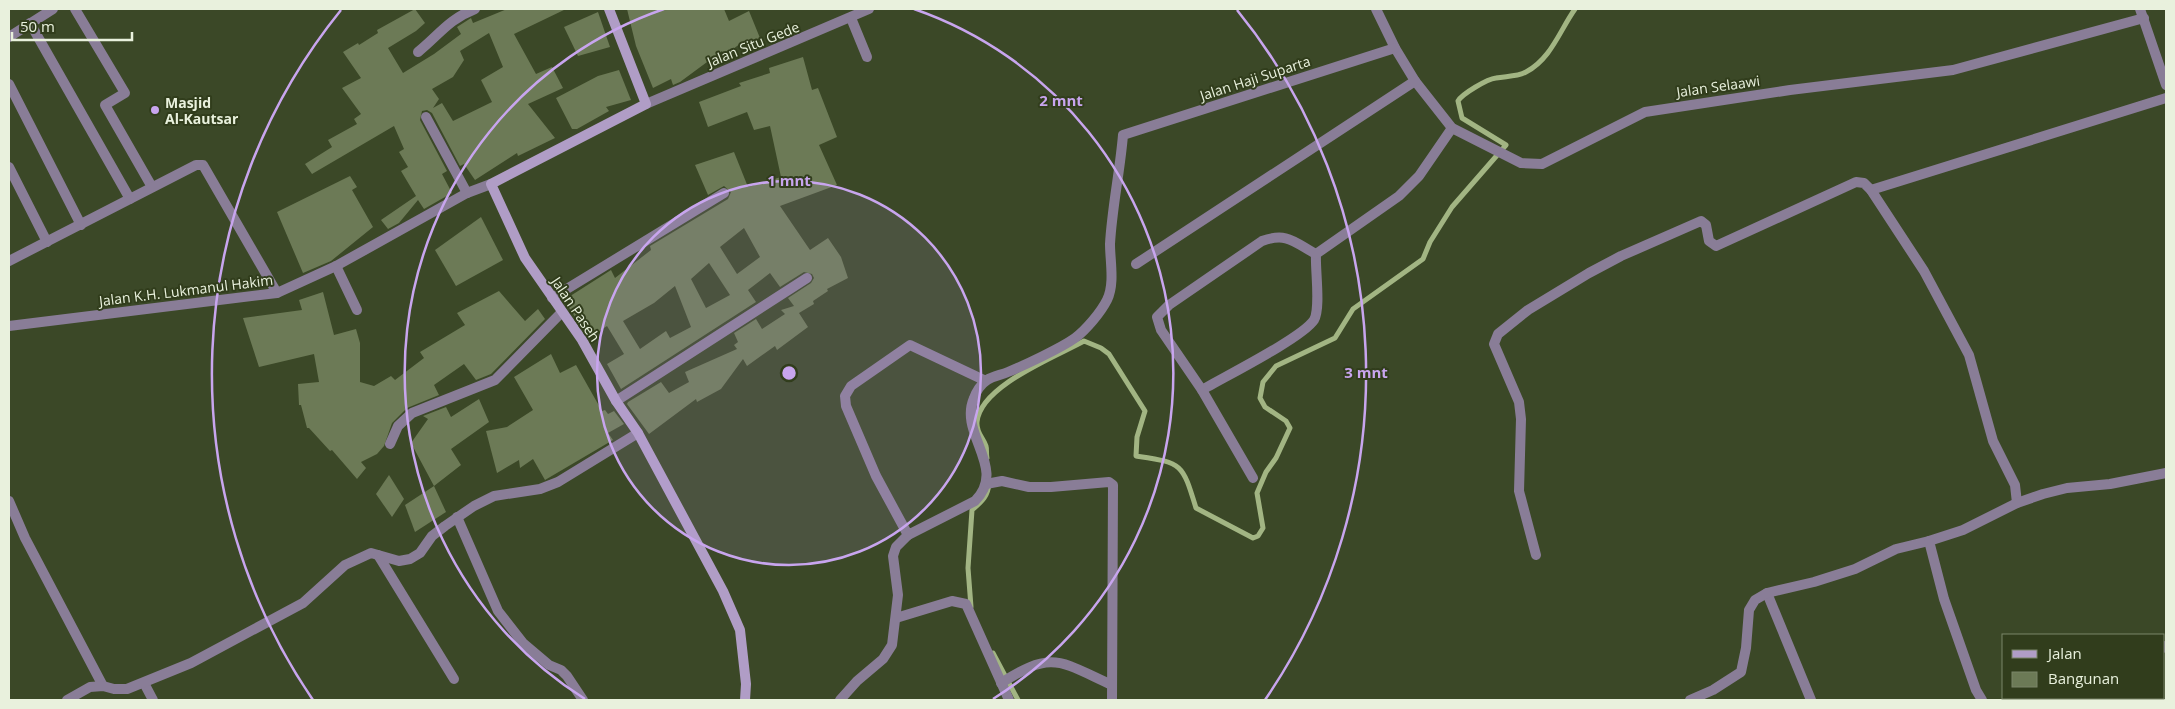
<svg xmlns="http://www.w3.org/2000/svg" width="2175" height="709" font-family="'Open Sans',sans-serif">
  <rect width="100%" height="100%" fill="#3b4827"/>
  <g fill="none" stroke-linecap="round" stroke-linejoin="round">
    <g stroke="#a2b583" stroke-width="5">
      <path d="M987,458C986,454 987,449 986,446C983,437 976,433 977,422C980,386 1055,357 1084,341L1101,348L1109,354L1145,411L1137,437L1136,456C1182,463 1182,462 1196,508L1253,538L1258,536L1263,528L1257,493L1266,472L1276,458L1290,428L1286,421L1265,407L1260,398L1263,382L1276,366L1335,338L1353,309L1423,259L1430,242L1452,207L1506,145L1462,118L1458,101C1462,94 1487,79 1496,78C1506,76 1517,77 1526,72C1551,59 1560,30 1575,9"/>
      <path d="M971,607L968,568L972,510C981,502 988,497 989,483"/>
      <path d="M993,653L1018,700"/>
    </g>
  </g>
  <g fill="#6c7a56" fill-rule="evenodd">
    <path d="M415,9L425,23L416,31L388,48L403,73L434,54L461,34L457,27L471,18L473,23L507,9H566L514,34L536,74L552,67L563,88L528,104L555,138L518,156L517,153L475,180L464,164L460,166L432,113L427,110L422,111L420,120L447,171L442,174L452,193L424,209L418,200L399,223L388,229L381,220L416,196L401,171L408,167L399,152L404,149L394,126L312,174L305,164L332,147L328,140L357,124L354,119L361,114L342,88L361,78L343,52L358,43L359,45L378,33L377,30ZM489,33L503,67L481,80L492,102L453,121L442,103L433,108L439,99L432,89L453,77L464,60L460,51Z"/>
    <path d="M627,9H724L729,21L749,11L760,38L745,51L741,43L724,56L722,51L680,82L673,85L671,79L653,88L636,46Z"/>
    <path d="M598,12L610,47L578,56L564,27Z"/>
    <path d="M803,57L812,90L818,88L837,137L819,145L837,185L780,206L810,250L828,238L841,257L848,278L827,289L828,291L813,301L814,304L799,313L808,327L777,350L775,346L747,366L743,359L721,389L697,402L696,399L649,434L627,404L628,402L661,382L669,393L689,382L685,372L737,349L734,345L738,342L734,333L756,319L762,329L785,314L781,310L794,306L788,298L811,283L814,278L812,274L804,272L780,287L770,273L748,290L756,302L621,389L607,364L624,354L607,326L589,338L564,300L611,270L615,278L651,250L650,246L728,199L731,192L724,186L708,195L695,165L734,152L748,187L781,177L770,126L754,130L747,112L708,127L699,102L741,86L739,83L770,73L769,68ZM744,228L760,257L737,274L720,247ZM709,263L730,295L706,308L691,279ZM675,286L691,327L670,338L666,331L640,349L623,321L654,303Z"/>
    <path d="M619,70L631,100L606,107L609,111L577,129H572L556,98L598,76Z"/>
    <path d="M350,176L357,187L352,190L373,227L331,261L303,273L277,212Z"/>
    <path d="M481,217L503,260L456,286L435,250Z"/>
    <path d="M499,291L525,321L538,309L545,319L491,374L476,380L464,364L434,385L439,395L407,408L392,423L384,446L377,454L361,462L366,468L357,479L332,450L330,451L309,428H307L301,405H299L298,384L319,382L314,354L259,367L243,318L302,310L299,300L323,292L334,335L356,329L360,343V382L374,386L391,376L395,380L424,358L420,352L465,325L457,313Z"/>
    <path d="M551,354L560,373L576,365L602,411L605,410L608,414L614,411L624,424L608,433L613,440L545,480L533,459L520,468L519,460L497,473L486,431L507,427L533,410L514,377Z"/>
    <path d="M479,399L489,422L451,449L461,465L434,486L411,443L428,419L423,416L446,407L451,417Z"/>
    <path d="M389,475L404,499L392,517L376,494Z"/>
    <path d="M434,486L446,512L415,532L405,505Z"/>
  </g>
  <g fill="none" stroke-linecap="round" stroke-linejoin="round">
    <g stroke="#897d97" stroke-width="10">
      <path d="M75,9L125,93L105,105L152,187"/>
      <path d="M1376,9L1395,48L1415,81L1452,128L1521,163L1542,164L1645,112L1790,90L1953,70L2144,18"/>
      <path d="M2140,9L2166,85"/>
      <path d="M851,18L867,57"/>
      <path d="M30,23L130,199"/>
      <path d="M9,37L53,9"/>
      <path d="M418,52C439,35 449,19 475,9"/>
      <path d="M9,84L81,225"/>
      <path d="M646,104L869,9"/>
      <path d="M426,117L467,193"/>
      <path d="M9,167L47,242"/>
      <path d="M1871,190L2166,98"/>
      <path d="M9,261L196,165H203L277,293"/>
      <path d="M1136,264L1415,81"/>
      <path d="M336,266L357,310"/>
      <path d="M552,298L724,193"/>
      <path d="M9,326L277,293L336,266L467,193L491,184"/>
      <path d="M986,381L910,345L851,386L845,396L846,406L876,476L908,535L975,501C1008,468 958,434 974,398C976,392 981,384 987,380C993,376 1001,375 1008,372C1025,365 1061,348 1075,338C1086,330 1101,312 1107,300C1115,284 1110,261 1110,244C1112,208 1120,171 1123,135L1395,48"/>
      <path d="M1202,390C1224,377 1302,338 1314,320C1321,308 1315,270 1316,254L1399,196L1419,176L1452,128"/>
      <path d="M616,401L807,278"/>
      <path d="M390,444L398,426L412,413L495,380L562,312"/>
      <path d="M1253,478L1202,390L1161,330L1157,317L1169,305L1262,241C1287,232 1294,242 1316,254"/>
      <path d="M986,484L1002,481L1029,487H1051L1109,482L1113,485L1112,700"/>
      <path d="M9,501L25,538L103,686"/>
      <path d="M457,517L498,611L523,643L549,665L561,670L567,676L583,700"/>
      <path d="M378,555L454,679"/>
      <path d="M1536,555L1519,491L1521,419L1519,402L1494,344L1498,334L1528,310L1589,273L1621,256L1701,221L1706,225L1709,241L1716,246L1856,182L1864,183L1871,190L1924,271L1969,355L1993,441L2015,485L2017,503"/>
      <path d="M1767,593L1811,700"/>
      <path d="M896,618L952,601L966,604L1009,700"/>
      <path d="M2164,646L2166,648"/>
      <path d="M144,683L153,700"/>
      <path d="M1001,683C1053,650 1059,661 1112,685"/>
      <path d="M2126,698L2127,700"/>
      <path d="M67,700L90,687L103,686L114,689H127L191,663L303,603L345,565L371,553L399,561L410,559L420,553L432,536L445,526L474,506L494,496L540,489L558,482L638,433"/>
      <path d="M840,700L857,681L883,659L892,645L898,595L893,556L896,547L908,535"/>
      <path d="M1690,700L1713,690L1741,672L1746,648L1749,610L1755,600L1767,593L1814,582L1855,569L1896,549L1929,541"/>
      <path d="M1982,700L1976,690L1944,599L1929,541L1963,530L2017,503L2043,494L2067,488L2110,484L2166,473"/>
      <path d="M2025,700L2026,698"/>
    </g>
    <path stroke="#b09dc6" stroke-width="10" d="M609,9L646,104L491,184L525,258L582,340L616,401L638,433L723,591L740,630L746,684L745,700"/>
  </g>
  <circle cx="789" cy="373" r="192" fill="#c8a5ee" fill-opacity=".12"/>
  <g fill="none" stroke="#c8a5ee" stroke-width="2.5">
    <circle cx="789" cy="373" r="192"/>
    <path d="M585 699A385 385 0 0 1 664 9M914 9A385 385 0 0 1 993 699"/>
    <path d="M313 700A577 577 0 0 1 341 10M1237 10A577 577 0 0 1 1265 700"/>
  </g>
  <circle fill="#c8a5ee" stroke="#313d1c" stroke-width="2" cx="155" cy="110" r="5"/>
  <g text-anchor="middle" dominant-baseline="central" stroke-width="4" stroke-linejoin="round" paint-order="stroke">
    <g font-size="14" fill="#e9f1dd" stroke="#313d1c">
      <text transform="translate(753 44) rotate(-22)">Jalan Situ Gede</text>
      <text transform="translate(1255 78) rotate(-18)">Jalan Haji Suparta</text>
      <text transform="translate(1718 86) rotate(-8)">Jalan Selaawi</text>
      <text transform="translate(186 290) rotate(-7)">Jalan K.H. Lukmanul Hakim</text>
      <text transform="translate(576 309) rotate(56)">Jalan Paseh</text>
    </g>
    <g font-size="14" font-weight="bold" fill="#e9f1dd" stroke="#313d1c" text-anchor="start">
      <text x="165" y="102">Masjid<tspan x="165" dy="16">Al-Kautsar</tspan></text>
    </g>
  </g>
  <circle cx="789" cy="373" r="8" fill="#c8a5ee" stroke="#313d1c" stroke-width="2.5"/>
  <g font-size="15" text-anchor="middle" font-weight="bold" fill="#c8a5ee" stroke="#313d1c" stroke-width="4" stroke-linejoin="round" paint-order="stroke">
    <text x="1061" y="106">2 mnt</text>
    <text x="789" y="186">1 mnt</text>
    <text x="1366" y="378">3 mnt</text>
  </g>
  <rect width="2175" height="709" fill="none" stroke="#e9f1dd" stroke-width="20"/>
  <rect x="2002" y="634" width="162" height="65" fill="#313d1c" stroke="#7b8569"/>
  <rect x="2012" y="650" width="25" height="8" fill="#b09dc6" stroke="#7b8569"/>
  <text x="2048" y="659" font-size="15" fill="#e9f1dd">Jalan</text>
  <rect x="2012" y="672" width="25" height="15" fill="#6c7a56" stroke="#7b8569"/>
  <text x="2048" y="684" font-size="15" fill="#e9f1dd">Bangunan</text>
  <path d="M12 32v8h120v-8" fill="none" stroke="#e9f1dd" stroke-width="2.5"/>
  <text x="20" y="32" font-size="15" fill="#e9f1dd" stroke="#313d1c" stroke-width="4" paint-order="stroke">50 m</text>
</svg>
